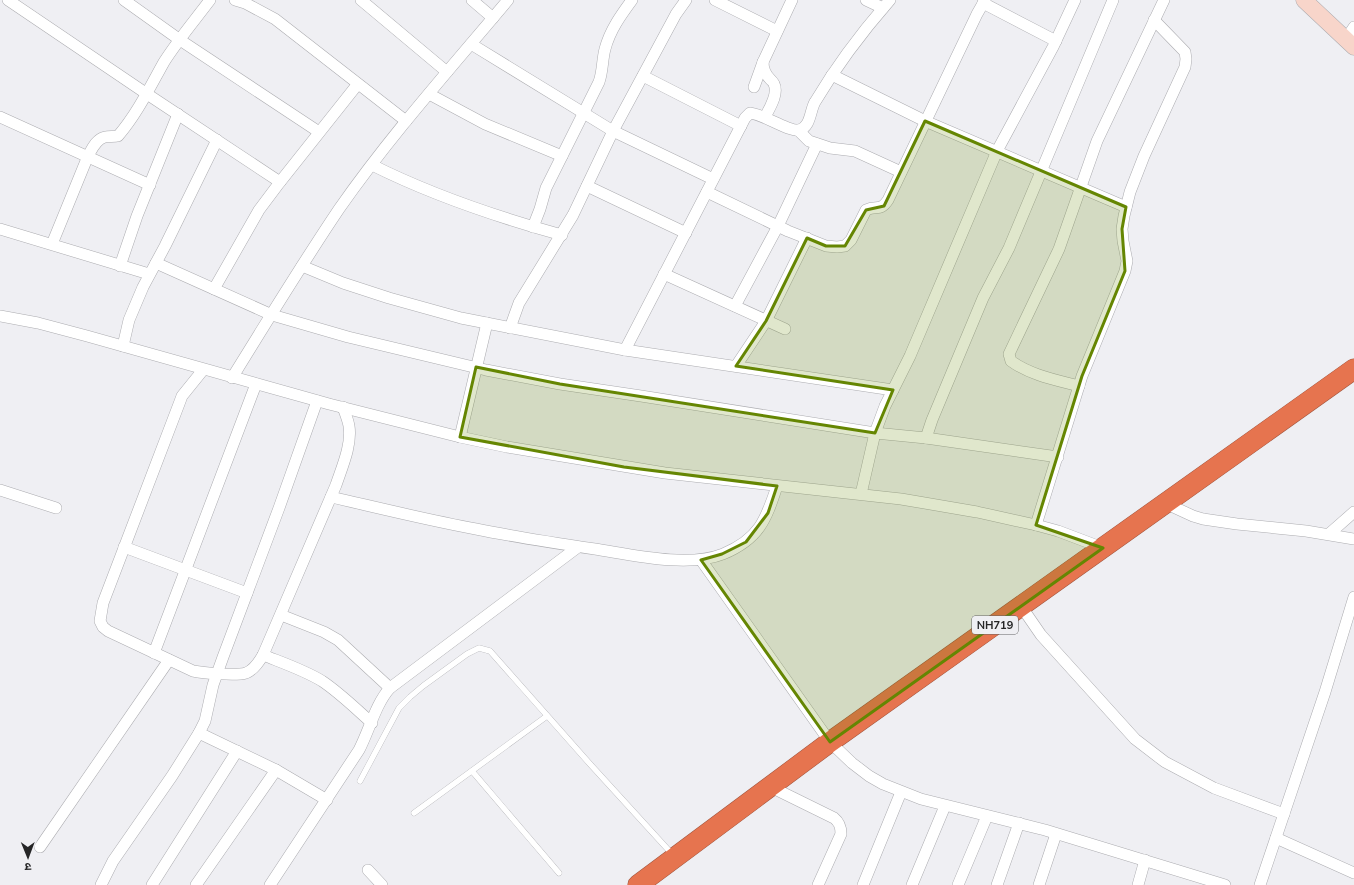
<svg xmlns="http://www.w3.org/2000/svg" width="1354" height="885" font-family="Mulish,'Noto Sans Devanagari',sans-serif">
  <rect width="100%" height="100%" fill="#efeff3"/>
  <g fill="none" stroke-linecap="round" stroke-linejoin="round">
    <defs>
      <g id="lane">
        <path d="M472,771L559,873"/>
        <path d="M360,781L399,708L410,697L423,686L467,654L479,648L490,651L590,764L673,855"/>
        <path d="M414,813L547,716"/>
      </g>
      <g id="street">
        <path d="M8,0L147,94L280,182"/>
        <path d="M124,0L180,40L319,132"/>
        <path d="M235,0L245,3L275,19L406,121"/>
        <path d="M361,0L447,72"/>
        <path d="M472,0L493,18"/>
        <path d="M715,0L777,31"/>
        <path d="M866,0L883,8"/>
        <path d="M983,3L1056,41"/>
        <path d="M1346,39L1354,27"/>
        <path d="M471,44L613,131L713,179"/>
        <path d="M832,75L925,121L1126,207"/>
        <path d="M643,76L741,126"/>
        <path d="M754,87L763,62"/>
        <path d="M429,94L485,124L562,156"/>
        <path d="M0,117L150,185"/>
        <path d="M765,117C769,109 779,94 774,84C774,83 771,80 770,79C765,74 763,69 763,62L792,0"/>
        <path d="M798,130L809,141L830,148L855,151L901,172"/>
        <path d="M372,165C432,195 497,217 562,235"/>
        <path d="M587,186L686,233"/>
        <path d="M707,192L788,231L826,246L837,247L845,246L851,240L866,210C877,205 880,212 888,200L977,14L985,0"/>
        <path d="M533,227L540,209L546,188L599,82C603,71 602,60 605,49C610,30 621,15 632,0"/>
        <path d="M0,229L149,274"/>
        <path d="M52,244L88,156C92,149 96,139 105,137C109,136 114,137 118,136C137,114 150,87 164,62C178,40 195,20 210,0"/>
        <path d="M156,263L272,315L348,337L486,370L560,384L641,396L875,433L926,438L1058,457"/>
        <path d="M120,266L137,216L178,114"/>
        <path d="M302,266L343,283L389,298L461,318L625,350L893,390"/>
        <path d="M664,274L785,329"/>
        <path d="M214,289L259,210L280,182L357,85"/>
        <path d="M735,306L778,226L817,144"/>
        <path d="M0,316L38,323L87,336L329,404L460,437L507,447L665,473L901,499L977,512L1036,525L1058,531L1103,548"/>
        <path d="M510,328L519,303L573,215L613,131L676,14L686,0"/>
        <path d="M123,346L129,320L143,287L165,246L217,140"/>
        <path d="M625,350L745,118L750,113C763,114 789,132 799,130C811,127 810,110 815,102C837,65 862,32 890,0"/>
        <path d="M736,366L766,321L807,238"/>
        <path d="M203,370L182,396L179,404L103,603L100,621L103,627L108,631L193,671C203,673 236,676 246,673C254,670 259,662 263,655L336,485C342,467 352,445 349,426C348,420 345,413 343,407"/>
        <path d="M232,378C267,321 302,264 339,209C390,136 450,69 508,0"/>
        <path d="M1079,386C1056,380 1030,375 1011,361L1009,354L1059,249L1097,141L1164,0"/>
        <path d="M460,437L487,323"/>
        <path d="M926,438L932,420L983,298L1009,248L1113,0"/>
        <path d="M0,490L56,508"/>
        <path d="M861,494L875,433L885,406L910,356L997,151L1053,47L1075,0"/>
        <path d="M331,497C379,508 427,520 476,529C515,537 555,543 595,549C633,555 688,568 723,554C759,539 766,520 777,486"/>
        <path d="M1167,504L1193,516L1203,519L1237,524L1306,531L1354,539"/>
        <path d="M1036,525L1082,376L1125,271L1127,261L1123,241L1122,229L1124,216L1130,192L1144,156L1185,67L1186,59L1185,52L1154,20"/>
        <path d="M1329,534L1354,512"/>
        <path d="M124,547L247,593"/>
        <path d="M701,560L830,742L852,763L869,776L883,784L921,799L1045,830L1225,885"/>
        <path d="M1021,606L1041,635L1135,739L1165,762L1214,788L1284,814"/>
        <path d="M281,615L324,632L338,640L390,688"/>
        <path d="M154,653L256,384"/>
        <path d="M263,655C283,663 304,670 322,681C340,693 356,709 372,723"/>
        <path d="M199,733L276,770L327,800"/>
        <path d="M771,787L834,818C839,822 841,826 841,834L818,885"/>
        <path d="M1276,838L1354,873"/>
        <path d="M40,847L169,660"/>
        <path d="M368,870L382,885"/>
        <path d="M101,885L113,861L172,776L199,733L205,721L213,685L223,657L279,508L317,401"/>
        <path d="M152,885L237,751"/>
        <path d="M196,885L276,770"/>
        <path d="M270,885L359,750C369,731 376,703 390,688L578,547"/>
        <path d="M863,885L901,792"/>
        <path d="M912,885L945,806"/>
        <path d="M958,885L987,816"/>
        <path d="M997,885L1019,823"/>
        <path d="M1039,885L1056,834"/>
        <path d="M1138,885L1145,860"/>
        <path d="M1260,885L1325,692L1354,597"/>
      </g>
      <path id="secondary" d="M1304,0L1354,47"/>
      <path id="highway" d="M638,885L830,742L1354,369"/>
    </defs>
    <use href="#lane" stroke="#acacb0" stroke-width="6"/>
    <use href="#street" stroke="#acacb0" stroke-width="12"/>
    <use href="#secondary" stroke="#acacb0" stroke-width="17"/>
    <use href="#highway" stroke="#a25841" stroke-width="21"/>
    <use href="#lane" stroke="#fff" stroke-width="5.5"/>
    <use href="#street" stroke="#fff" stroke-width="11"/>
    <use href="#secondary" stroke="#f8d5ca" stroke-width="16"/>
    <use href="#highway" stroke="#e6744f" stroke-width="20"/>
  </g>
  <path fill="#658602" fill-opacity="0.2" stroke="#658602" stroke-width="3" stroke-linejoin="round" d="M925,121L1126,207L1122,229L1125,271L1082,376L1036,525L1103,548L830,742L701,560L722,554L746,542L768,513L777,486L624,467L460,437L476,367L560,384L875,433L893,390L736,366L766,321L807,238L826,246H845L866,210L884,206Z"/>
  <g text-anchor="middle" dominant-baseline="central" stroke-width="3" stroke-linejoin="round" paint-order="stroke">
    <rect fill="#efeff3" stroke="#626264" stroke-width="1" x="972" y="616" width="46" height="18" rx="3"/>
    <g font-size="11" font-weight="bold" fill="#252526">
      <text x="995" y="625">NH719</text>
    </g>
  </g>
  <g transform="translate(28 857) rotate(179)" stroke="#efeff3" stroke-width="3" paint-order="stroke">
  <path d="M0-3L7 15L0 10L-7 15Z" fill="#252526"/>
  <text y="-6" font-size="11" font-weight="bold" text-anchor="middle" fill="#252526">उ</text>
  </g>
</svg>
